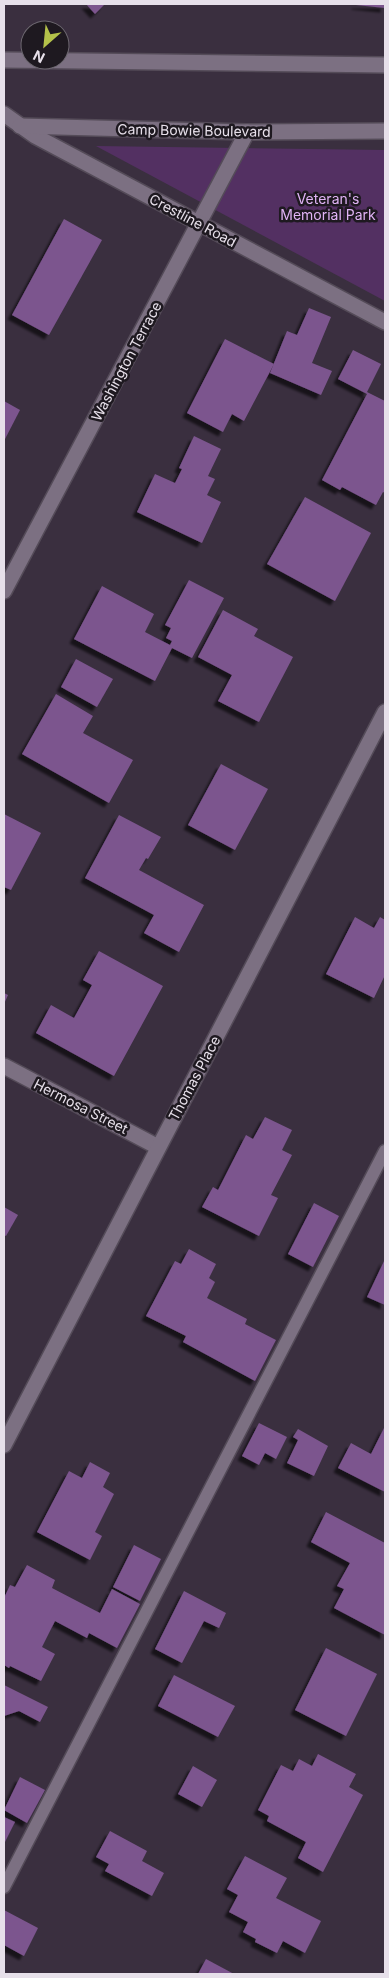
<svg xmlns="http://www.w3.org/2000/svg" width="389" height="1978" font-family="Inter,sans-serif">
  <defs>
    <filter id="shadow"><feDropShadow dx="-4.5" dy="4.5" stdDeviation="1" flood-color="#0009"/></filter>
  </defs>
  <rect width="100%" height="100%" fill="#3a2f3f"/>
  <path fill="#533062" d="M96,146L385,150V301Z"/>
  <g fill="#7c558e" filter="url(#shadow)">
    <path d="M86,4H105L95,14Z"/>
    <path d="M356,4H385V8L356,5Z"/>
    <path d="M64,219L102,240L49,335L12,315Z"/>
    <path d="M309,308L331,317L312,363L332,371L321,395L270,373L287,331L297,335Z"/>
    <path d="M225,339L274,364L244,421L232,414L223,432L187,413Z"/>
    <path d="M353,350L381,364L367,392L385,401V493L383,492L376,505L342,487L340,490L322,480L367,394L338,379Z"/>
    <path d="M4,401L20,410L4,441Z"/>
    <path d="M194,436L221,449L208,476L215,479L207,495L221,502L202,543L137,512L155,474L175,483L182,469L179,468Z"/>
    <path d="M305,497L371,533L335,601L267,564Z"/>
    <path d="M189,580L224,598L192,658L172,648L155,681L74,639L102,586L154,614L145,632L170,645L172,641L166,638L171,628L165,625Z"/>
    <path d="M223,610L258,629L254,636L293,657L259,722L218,701L232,675L198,657Z"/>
    <path d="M76,659L113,679L97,707L61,687Z"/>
    <path d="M56,694L93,716L83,733L133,760L109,803L22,754Z"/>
    <path d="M221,764L268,789L235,850L188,825Z"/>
    <path d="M4,814L41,833L11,890L4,887Z"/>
    <path d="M119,815L161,837L148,859L146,858L139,870L204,905L179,952L144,933L154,915L85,878Z"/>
    <path d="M355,917L374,928L380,917L385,920V975L374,998L326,974Z"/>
    <path d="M99,951L163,986L114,1076L36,1033L51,1005L74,1018L92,985L83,980Z"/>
    <path d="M4,993L8,995L4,1004Z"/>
    <path d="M265,1117L292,1130L282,1150L292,1155L271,1195L278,1198L259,1236L202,1207L213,1187L218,1190L246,1135L253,1139Z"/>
    <path d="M314,1203L339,1216L313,1267L288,1254Z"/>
    <path d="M4,1207L18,1215L6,1236L4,1235Z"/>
    <path d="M189,1249L216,1264L209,1278L215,1282L207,1298L247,1319L245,1324L276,1340L255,1381L183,1342L186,1336L146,1316L175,1261L181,1264Z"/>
    <path d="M385,1259V1305L367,1297Z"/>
    <path d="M259,1423L287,1437L276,1459L265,1453L259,1465L242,1456Z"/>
    <path d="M385,1426V1492L338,1468L351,1443L371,1454Z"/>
    <path d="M298,1429L328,1446L314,1476L287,1463L298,1440L293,1437Z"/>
    <path d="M90,1462L110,1473L103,1487L114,1494L95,1532L102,1536L90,1560L37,1532L69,1471L82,1478Z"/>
    <path d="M326,1512L385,1543V1635L334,1608L344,1589L337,1586L350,1563L311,1542Z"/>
    <path d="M134,1545L161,1559L140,1601L113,1587Z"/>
    <path d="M27,1565L55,1580L52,1588L100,1613L112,1589L140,1604L117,1648L89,1633L87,1638L55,1621L42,1647L55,1654L41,1681L10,1666L9,1668L4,1665V1598L10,1585L15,1587Z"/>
    <path d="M184,1591L226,1613L219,1628L204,1621L182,1663L155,1649Z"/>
    <path d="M326,1648L377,1674L346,1736L295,1710Z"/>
    <path d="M174,1675L235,1706L218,1737L158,1706Z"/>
    <path d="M4,1685L48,1707L40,1722L19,1711L4,1716Z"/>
    <path d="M318,1754L356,1774L349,1787L363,1795L323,1872L298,1858L306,1842L267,1821L269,1816L258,1810L281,1765L293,1771L299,1759L312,1766Z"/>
    <path d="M193,1766L217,1780L202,1807L178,1794Z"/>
    <path d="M20,1777L45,1790L27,1823L4,1810Z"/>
    <path d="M4,1817L15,1822L4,1844Z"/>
    <path d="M110,1831L147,1851L142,1861L164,1873L152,1896L105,1871L109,1864L96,1857Z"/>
    <path d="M245,1856L287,1878L276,1898L321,1921L305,1953L283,1941L277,1953L255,1942L256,1939L243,1932L248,1922L229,1912L238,1895L227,1889Z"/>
    <path d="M4,1910L38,1928L24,1956L4,1945Z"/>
    <path d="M206,1959L234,1974H198Z"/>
  </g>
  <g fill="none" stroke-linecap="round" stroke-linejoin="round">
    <defs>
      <path id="lane" d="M4,1887L385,1151"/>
      <g id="street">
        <path d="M4,591L247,132"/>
        <path d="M4,1066L158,1147"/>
        <path d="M4,1445L385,712"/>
      </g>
      <g id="secondary">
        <path d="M4,60L385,65"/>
        <path d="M4,114L35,136L385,322"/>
        <path d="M20,126L247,132L385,131"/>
      </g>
    </defs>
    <use href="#lane" stroke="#544b58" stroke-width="15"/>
    <use href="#street" stroke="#544b58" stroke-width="18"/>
    <use href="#secondary" stroke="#544b58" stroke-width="18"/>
    <use href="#lane" stroke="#7c7082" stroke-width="12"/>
    <use href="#street" stroke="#7c7082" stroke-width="15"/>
    <use href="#secondary" stroke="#7c7082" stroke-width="15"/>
  </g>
  <g text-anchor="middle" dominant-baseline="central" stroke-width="5" stroke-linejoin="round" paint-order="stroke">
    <g font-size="14" fill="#e7e0ea" stroke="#1e1920">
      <text transform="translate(194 130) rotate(1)">Camp Bowie Boulevard</text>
      <text transform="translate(193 220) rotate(28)">Crestline Road</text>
      <text transform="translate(126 361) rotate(-62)">Washington Terrace</text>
      <text transform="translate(194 1078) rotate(-62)">Thomas Place</text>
      <text transform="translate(81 1106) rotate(27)">Hermosa Street</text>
    </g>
    <g font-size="14" fill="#e0b3f5" stroke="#1e1920">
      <text x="328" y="198">Veteran's<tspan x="328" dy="16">Memorial Park</tspan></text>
    </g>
  </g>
  <rect width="389" height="1978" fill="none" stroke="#e7e0ea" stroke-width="10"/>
  <g transform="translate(45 45) rotate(207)"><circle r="24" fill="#1e1920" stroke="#6e6971"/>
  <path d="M0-4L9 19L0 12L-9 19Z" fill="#b4c24a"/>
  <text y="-8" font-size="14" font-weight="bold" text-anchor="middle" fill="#e7e0ea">N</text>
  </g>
</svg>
